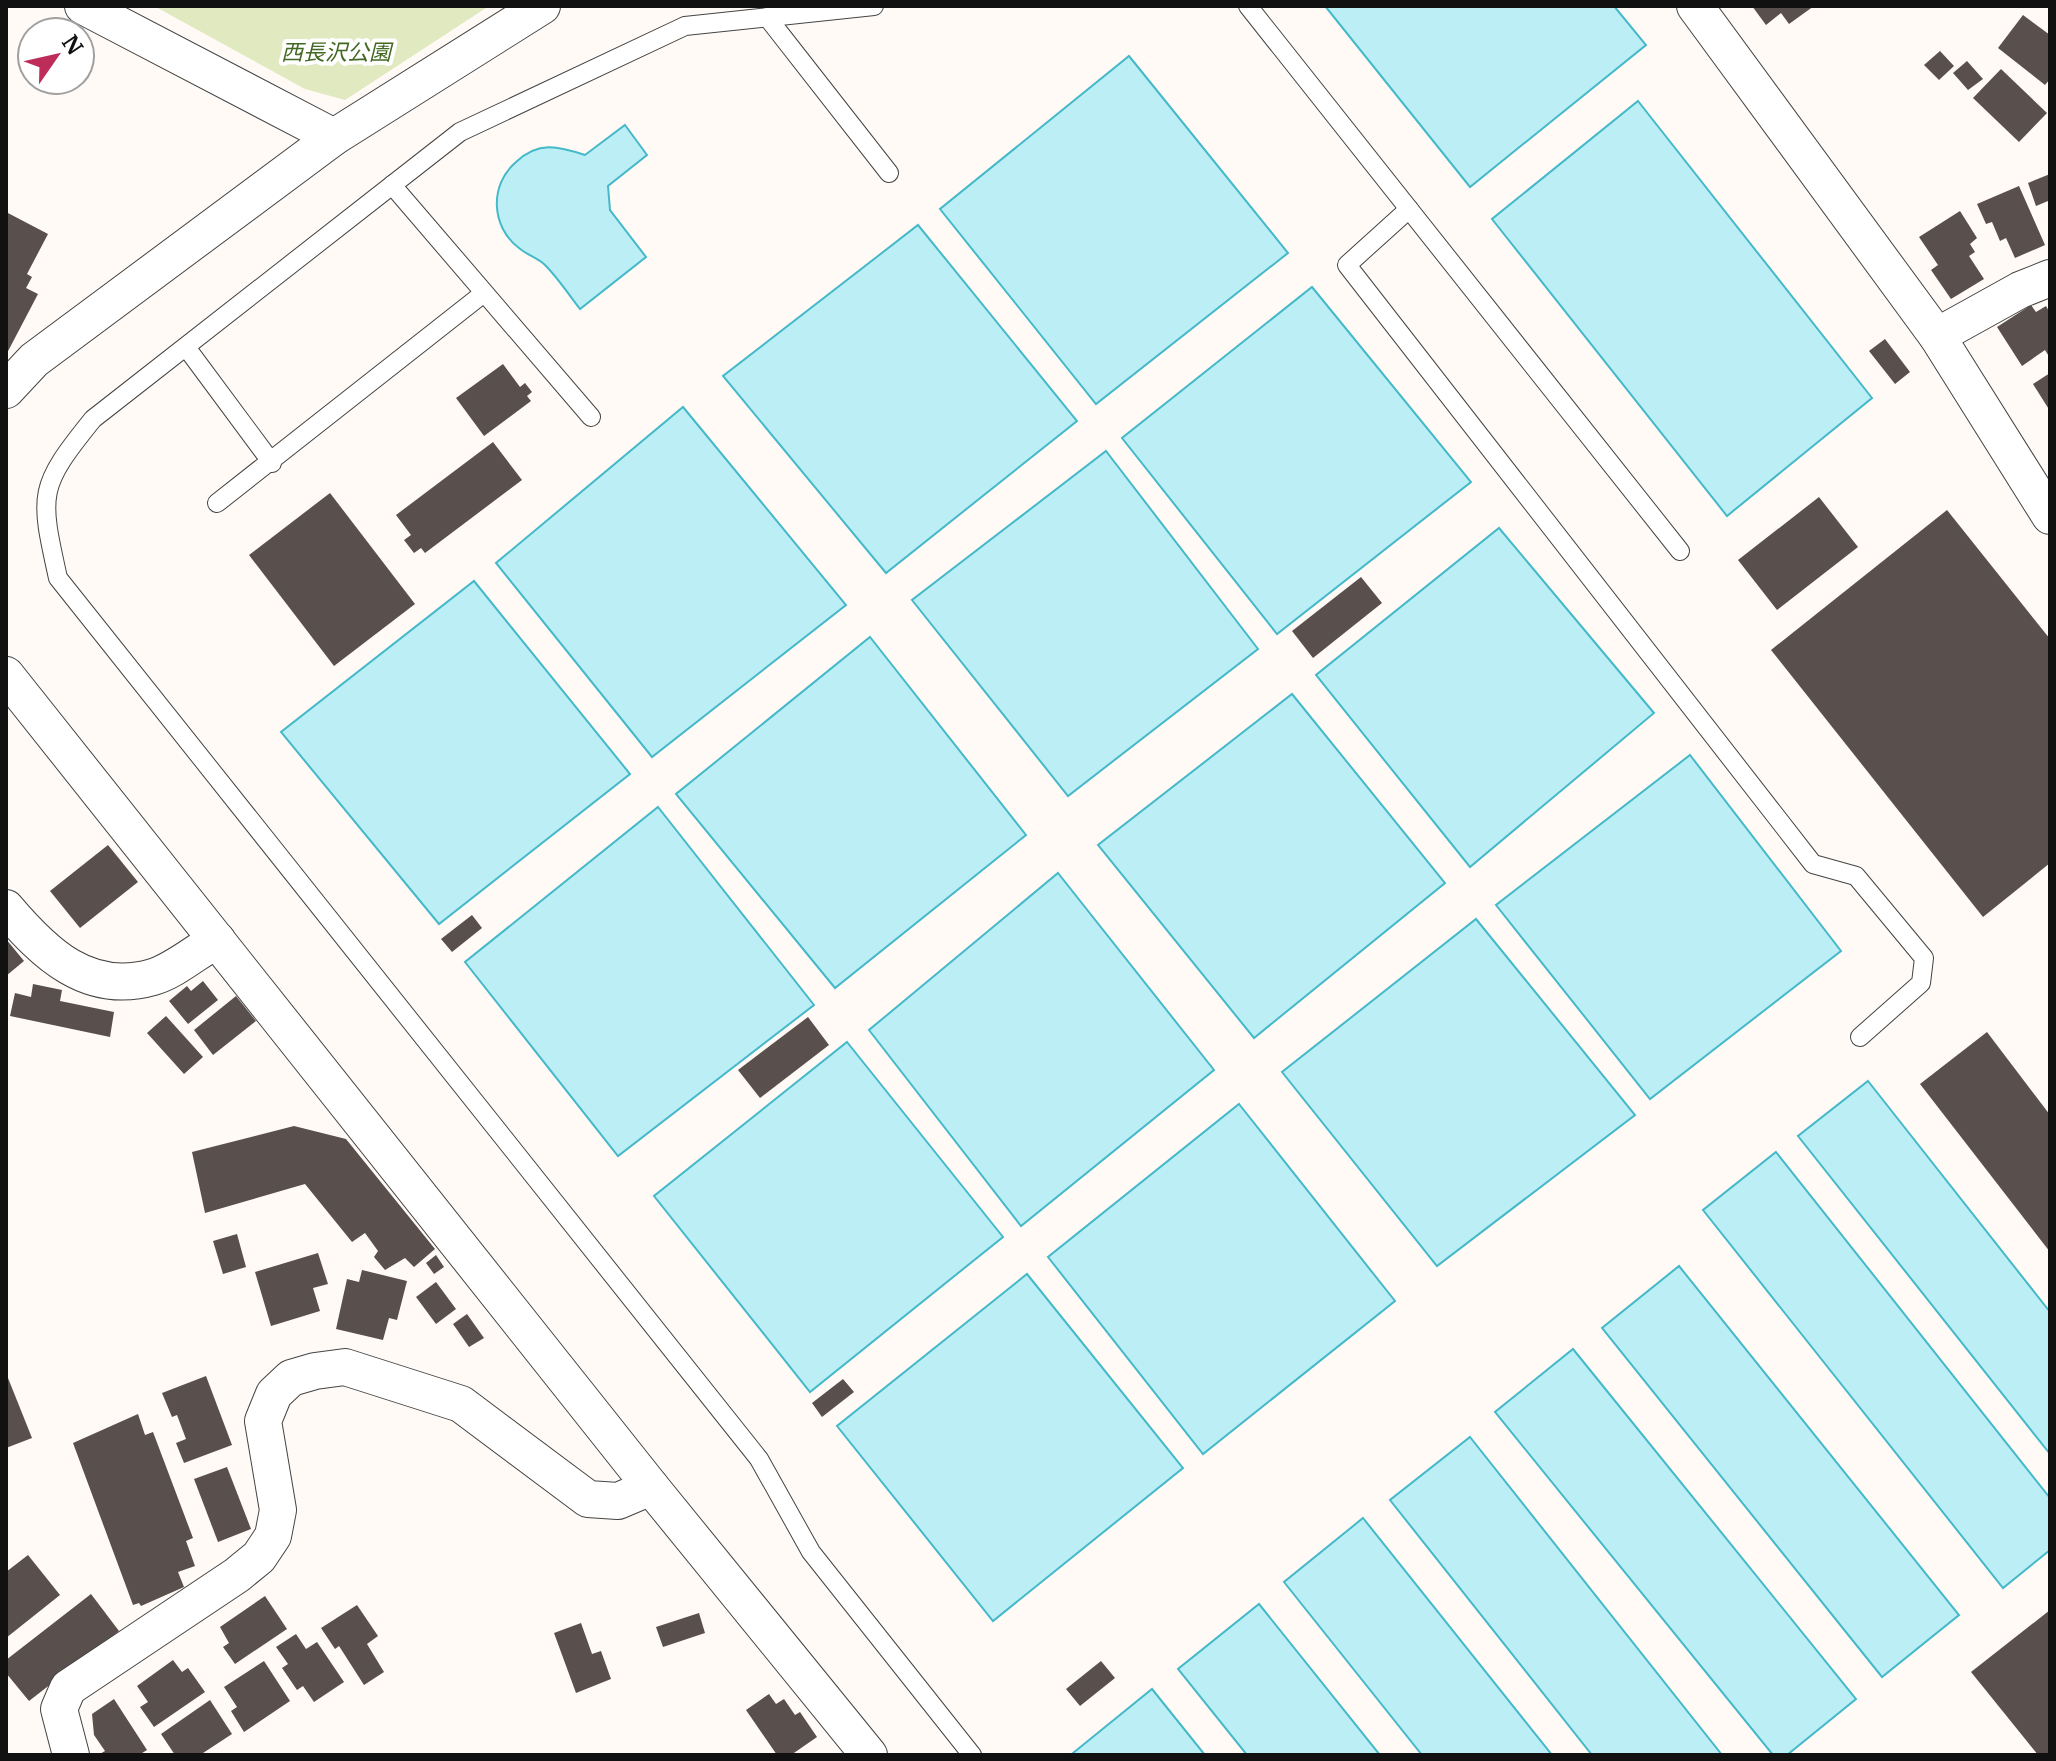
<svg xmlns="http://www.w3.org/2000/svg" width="2056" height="1761" font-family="Merriweather,'Noto Sans JP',serif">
  <rect width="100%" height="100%" fill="#fffaf5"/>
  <path fill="#e0e9bf" d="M154,6H489L345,100L305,89Z"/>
  <g fill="#bbeff5" stroke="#45b8c9" stroke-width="2">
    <path d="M1325,6H1614L1646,45L1470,187Z"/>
    <path d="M1129,56L1288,253L1096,404L940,209Z"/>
    <path d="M1638,101L1872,398L1727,516L1492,219Z"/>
    <path d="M625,125L647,155L608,186L610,210L646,257L580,309C569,295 558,278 545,265C538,258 527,255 519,248C491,227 489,185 516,162C538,141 558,146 585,155Z"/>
    <path d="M918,225L1077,421L886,573L723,376Z"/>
    <path d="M1312,287L1471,482L1277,634L1122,438Z"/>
    <path d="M683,407L846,605L652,757L496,563Z"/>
    <path d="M1106,451L1258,649L1068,796L912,600Z"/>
    <path d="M1499,528L1654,713L1470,867L1316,675Z"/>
    <path d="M474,581L630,774L439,924L281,732Z"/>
    <path d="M870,637L1026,835L835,988L676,794Z"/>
    <path d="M1292,694L1445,883L1254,1038L1098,845Z"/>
    <path d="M1690,755L1841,951L1650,1099L1496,905Z"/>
    <path d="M658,807L814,1005L618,1156L465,962Z"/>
    <path d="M1058,873L1214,1070L1021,1226L869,1030Z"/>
    <path d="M1476,919L1635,1115L1437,1266L1282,1072Z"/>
    <path d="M847,1042L1003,1237L810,1392L654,1196Z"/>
    <path d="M1868,1081L2050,1312V1454L1798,1136Z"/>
    <path d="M1239,1104L1395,1301L1203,1454L1048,1257Z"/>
    <path d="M1776,1152L2050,1498V1550L2003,1588L1703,1210Z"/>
    <path d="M1679,1266L1959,1615L1882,1677L1602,1328Z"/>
    <path d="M1027,1274L1183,1468L993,1621L837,1426Z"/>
    <path d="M1573,1349L1856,1699L1787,1755H1773L1495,1412Z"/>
    <path d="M1470,1437L1722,1755H1592L1390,1500Z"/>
    <path d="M1363,1518L1552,1755H1422L1284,1582Z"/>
    <path d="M1259,1604L1380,1755H1247L1178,1669Z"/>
    <path d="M1152,1689L1205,1755H1075L1073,1753Z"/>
  </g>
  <g fill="#594f4d">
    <path d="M1752,6H1814L1789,24L1781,13L1766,25Z"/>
    <path d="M2023,15L2050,35V79L2045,85L1998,48Z"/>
    <path d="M1940,51L1954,66L1939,80L1924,65Z"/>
    <path d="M1967,61L1983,79L1968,90L1953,73Z"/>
    <path d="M2001,69L2047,113L2019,142L1973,98Z"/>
    <path d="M2050,174V206L2048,201L2036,206L2028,183Z"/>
    <path d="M2019,186L2045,245L2015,258L2006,238L2000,241L1992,222L1986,224L1977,204Z"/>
    <path d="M1960,211L1977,238L1970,244L1975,252L1969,256L1984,279L1951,299L1931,270L1938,265L1919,237Z"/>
    <path d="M6,212L48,234L27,274L32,277L26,288L38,294L6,355Z"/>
    <path d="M2031,305L2036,312L2046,306L2050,313V358L2045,350L2022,366L1997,327Z"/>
    <path d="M1885,339L1910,372L1895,384L1869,351Z"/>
    <path d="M503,364L520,387L525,383L532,392L527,396L531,401L484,436L456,398Z"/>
    <path d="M2050,373V411L2033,384Z"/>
    <path d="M493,442L522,480L425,553L421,548L414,553L404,540L411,535L396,515Z"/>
    <path d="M330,493L415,604L334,666L249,555Z"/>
    <path d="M1819,497L1858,547L1777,610L1738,560Z"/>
    <path d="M1947,510L2050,639V863L1983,917L1771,650Z"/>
    <path d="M1361,577L1382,603L1313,658L1292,631Z"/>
    <path d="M108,845L138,882L80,928L50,891Z"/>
    <path d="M472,915L482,928L452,952L441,939Z"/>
    <path d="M6,939L24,961L6,976Z"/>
    <path d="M203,981L218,1000L188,1024L169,1001L187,986L191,991Z"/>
    <path d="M33,984L62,990L60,1001L114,1012L110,1037L10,1016L15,993L31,997Z"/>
    <path d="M236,996L256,1021L213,1055L194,1030Z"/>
    <path d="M166,1016L203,1057L184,1074L147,1033Z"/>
    <path d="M808,1017L829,1045L760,1098L738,1070Z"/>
    <path d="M1987,1032L2050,1115V1252L1920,1084Z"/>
    <path d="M294,1126L346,1139L435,1249L414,1267L405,1258L385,1270L374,1257L378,1251L365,1233L352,1242L305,1184L205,1213L192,1152Z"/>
    <path d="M237,1234L246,1267L223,1274L213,1241Z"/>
    <path d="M318,1253L328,1284L313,1288L320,1311L271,1326L255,1272Z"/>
    <path d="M436,1255L444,1267L434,1274L426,1263Z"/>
    <path d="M362,1270L407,1281L397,1320L389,1318L383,1340L336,1329L347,1279L359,1282Z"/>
    <path d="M436,1282L456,1309L436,1324L416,1297Z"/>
    <path d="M467,1314L484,1338L469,1347L453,1324Z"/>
    <path d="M6,1373L32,1438L6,1448Z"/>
    <path d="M206,1376L232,1445L184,1463L176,1443L186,1439L177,1415L172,1417L162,1393Z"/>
    <path d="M843,1379L854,1392L822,1417L812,1403Z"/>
    <path d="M138,1414L145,1435L153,1432L193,1538L186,1541L195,1566L178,1572L184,1587L141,1606L139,1603L133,1605L73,1443Z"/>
    <path d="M227,1467L251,1529L218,1542L194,1479Z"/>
    <path d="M28,1555L60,1595L6,1638V1572Z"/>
    <path d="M91,1594L119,1631L29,1701L6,1673V1660Z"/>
    <path d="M265,1596L287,1629L235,1664L223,1647L229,1643L220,1627Z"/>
    <path d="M357,1605L378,1636L367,1644L384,1672L364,1685L339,1646L335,1649L321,1628Z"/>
    <path d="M2050,1610V1755H2038L1971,1672Z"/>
    <path d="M699,1613L705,1633L663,1647L656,1627Z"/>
    <path d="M581,1623L592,1654L601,1651L611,1679L576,1693L554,1633Z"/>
    <path d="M296,1634L306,1649L317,1642L344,1682L314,1702L303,1686L297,1690L282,1668L288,1664L276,1647Z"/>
    <path d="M173,1660L182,1672L188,1668L205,1692L154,1727L140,1707L148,1702L137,1686Z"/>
    <path d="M264,1661L290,1701L244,1732L231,1711L237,1707L224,1687Z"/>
    <path d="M1101,1661L1115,1678L1080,1706L1066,1689Z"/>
    <path d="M769,1694L776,1704L784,1699L795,1715L800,1712L817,1737L791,1755H777L746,1710Z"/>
    <path d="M114,1699L147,1750L139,1755H98L105,1751L94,1735L92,1714Z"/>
    <path d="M210,1700L232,1734L200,1755H175L161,1734Z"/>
  </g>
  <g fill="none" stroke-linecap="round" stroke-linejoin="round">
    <defs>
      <g id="lane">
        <path d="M874,6L685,26L460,132L93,419C38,487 39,493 58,578L759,1459L811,1552L972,1755"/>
        <path d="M1248,6L1680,551"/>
        <path d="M767,17L889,173"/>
        <path d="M392,185L591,417"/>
        <path d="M1409,209L1347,265L1813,864L1856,876L1924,958L1921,983L1860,1037"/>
        <path d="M186,347L272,463"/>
        <path d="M217,503L484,293"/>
      </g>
      <g id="street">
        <path d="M83,6L334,137"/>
        <path d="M1695,6L1937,336L2050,516"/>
        <path d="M1937,336L2020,290L2050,278"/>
        <path d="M6,390L34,360L334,137L542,6"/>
        <path d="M6,675L651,1487L869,1755"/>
        <path d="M6,908C44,953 88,996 153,977C174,971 197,951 217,940"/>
        <path d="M71,1755L59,1709L68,1688L237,1575L259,1557L273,1536L278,1510L263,1421L274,1394L291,1378L315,1371L345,1367L461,1404L588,1499L618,1501L651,1487"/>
      </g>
    </defs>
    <use href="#lane" stroke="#444" stroke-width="20"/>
    <use href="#street" stroke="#444" stroke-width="38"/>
    <use href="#lane" stroke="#fff" stroke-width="18"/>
    <use href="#street" stroke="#fff" stroke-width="36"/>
  </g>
  <g text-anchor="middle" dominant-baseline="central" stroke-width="8" stroke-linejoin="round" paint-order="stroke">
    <g font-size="22" font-style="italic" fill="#436822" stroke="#fff">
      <text x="336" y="52">西長沢公園</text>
    </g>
  </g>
  <rect width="2056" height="1761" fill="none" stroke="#111111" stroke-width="16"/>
  <g transform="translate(56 56) rotate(56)"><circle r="38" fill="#ffffff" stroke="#a0a0a0" stroke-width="2"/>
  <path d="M0-6L14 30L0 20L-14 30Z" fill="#be2c5a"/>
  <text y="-12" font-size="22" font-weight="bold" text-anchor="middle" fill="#111111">N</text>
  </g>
</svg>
